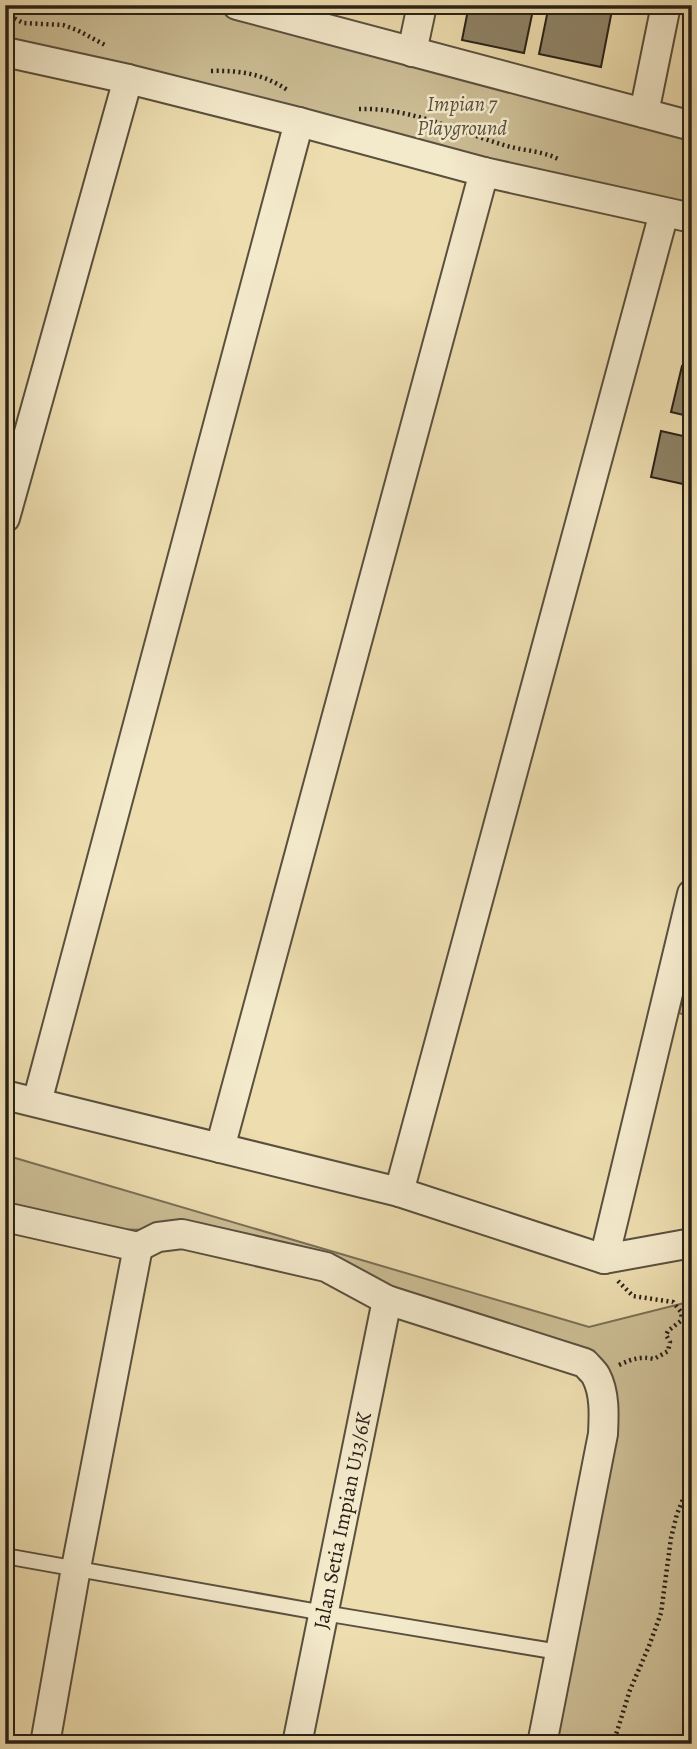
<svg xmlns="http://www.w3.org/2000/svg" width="697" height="1749" font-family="Alegreya,serif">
  <rect width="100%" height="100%" fill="#edddaf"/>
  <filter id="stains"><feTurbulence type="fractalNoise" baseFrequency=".00286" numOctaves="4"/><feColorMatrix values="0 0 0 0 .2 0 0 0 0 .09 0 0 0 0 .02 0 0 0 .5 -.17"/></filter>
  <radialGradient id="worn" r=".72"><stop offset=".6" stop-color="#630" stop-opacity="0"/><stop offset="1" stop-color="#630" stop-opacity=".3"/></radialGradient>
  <g fill="#ccbd95" stroke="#7a6f56" stroke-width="2">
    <path d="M5,5H237L692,126V218L5,52Z"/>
    <path d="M692,957V1017L679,1013Z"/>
    <path d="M5,1155L589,1327L692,1301V1744H556L615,1429L594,1379L346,1288L153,1230L99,1229L5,1206Z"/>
  </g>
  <g fill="#8f8367" stroke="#292118" stroke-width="2">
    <path d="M469,5H534L524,53L462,40Z"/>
    <path d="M549,5H613L601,67L539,54Z"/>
    <path d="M682,366L692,368V417L671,412Z"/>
    <path d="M661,431L692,438V486L651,477Z"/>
  </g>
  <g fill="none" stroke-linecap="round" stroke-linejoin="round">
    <defs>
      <path id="service" d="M5,1556L324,1613L559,1652"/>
      <g id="minor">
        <path d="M237,5L692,126"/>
        <path d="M5,52L128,79L299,122L484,172L692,218"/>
        <path d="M412,52L422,5"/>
        <path d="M644,113L666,5"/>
        <path d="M5,518L128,79"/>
        <path d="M5,1095L399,1192L604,1259L692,1243"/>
        <path d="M37,1102L299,122"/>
        <path d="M220,1148L484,172"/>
        <path d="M399,1192L664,213"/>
        <path d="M5,1217L138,1247L158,1237L182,1234L326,1267L387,1300L585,1363C588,1367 594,1372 596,1376C605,1393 604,1415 603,1434L542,1744"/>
        <path d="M604,1259L692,894"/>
        <path d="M45,1744L76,1568L138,1247"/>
        <path id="s1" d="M297,1744L387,1300"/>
      </g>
    </defs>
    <use href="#service" stroke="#5a503e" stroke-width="18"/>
    <use href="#minor" stroke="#5a503e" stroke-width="32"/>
    <g stroke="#292118" stroke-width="4.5" stroke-dasharray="2 3.5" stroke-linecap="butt">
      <path d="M5,13L23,23L63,25L77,30L105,45"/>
      <path d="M211,71C240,70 264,74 289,91"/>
      <path d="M359,109C410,107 459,132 507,146C525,151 544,151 560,160"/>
      <path d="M618,1281L633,1296L673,1302L681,1312L682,1320"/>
      <path d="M619,1365C632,1359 640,1356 654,1359L668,1351L670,1342L666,1335L668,1331L692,1312"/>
      <path d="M613,1744L630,1690L649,1646L661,1613L671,1538L677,1514L692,1477"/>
    </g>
    <use href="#service" stroke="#f3e9cb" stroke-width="14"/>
    <use href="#minor" stroke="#f3e9cb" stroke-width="28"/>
  </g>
  <g text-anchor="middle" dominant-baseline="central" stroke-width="5" stroke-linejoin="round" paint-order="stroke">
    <g font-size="21" font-style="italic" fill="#5a503e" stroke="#f3e9cb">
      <text x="462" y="104">Impian 7<tspan x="462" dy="24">Playground</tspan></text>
    </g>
    <g font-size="21" fill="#292118" stroke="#f3e9cb">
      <text stroke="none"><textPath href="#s1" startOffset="228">Jalan Setia Impian U13/6K</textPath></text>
    </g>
  </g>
  <rect width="697" height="1749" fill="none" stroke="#edddaf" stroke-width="28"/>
  <rect x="7" y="7" width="683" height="1735" fill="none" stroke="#292118" stroke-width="3.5"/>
  <rect x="14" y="14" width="669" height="1721" fill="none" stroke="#292118" stroke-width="2"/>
  <rect width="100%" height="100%" filter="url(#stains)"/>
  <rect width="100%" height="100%" fill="url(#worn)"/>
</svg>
